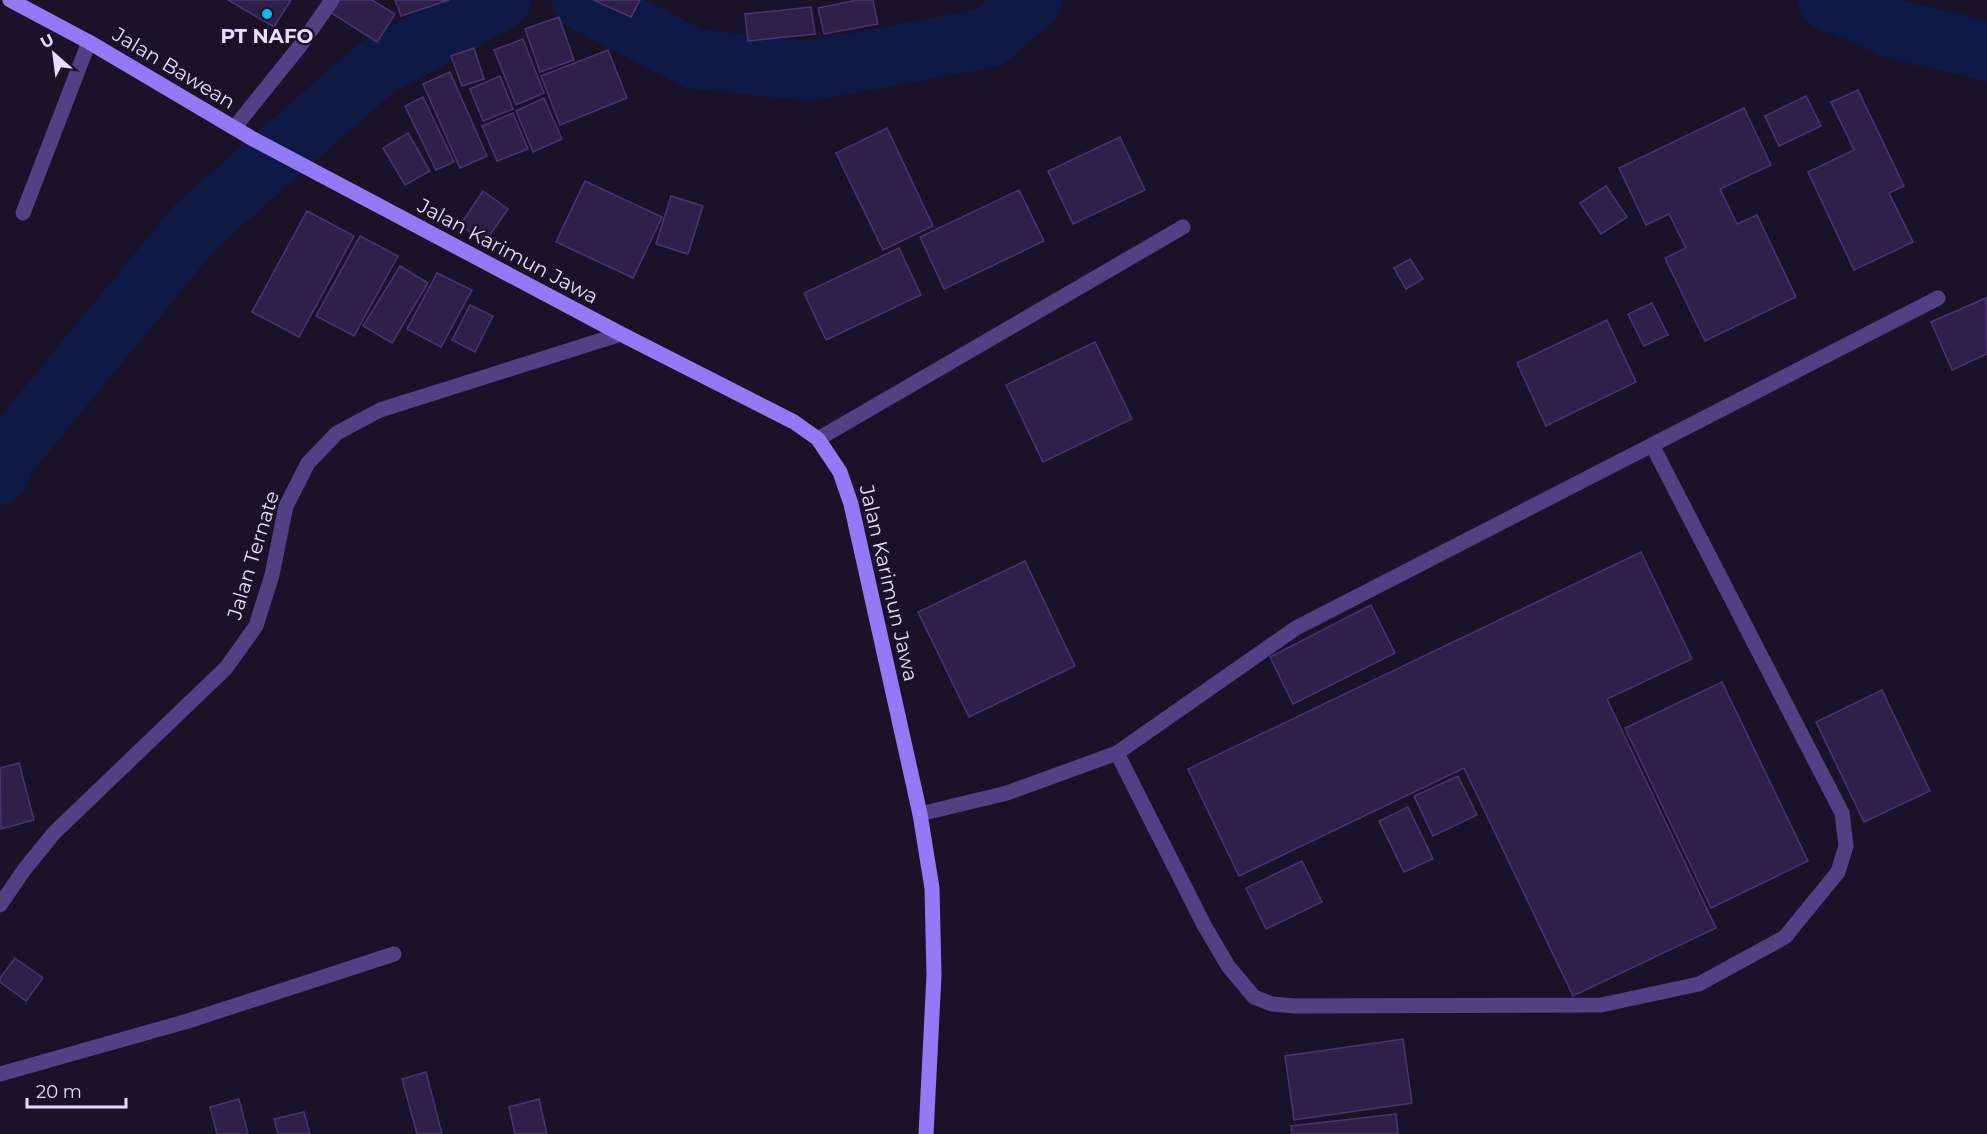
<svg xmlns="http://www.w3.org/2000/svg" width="1987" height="1134" font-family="Montserrat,sans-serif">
  <rect width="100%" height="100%" fill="#1a1229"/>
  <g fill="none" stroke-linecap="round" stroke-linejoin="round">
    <g stroke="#0f1945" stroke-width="60">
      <path d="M582,0L694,59L809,71L988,38L1032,0"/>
      <path d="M1828,0L1898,30L1987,51"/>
      <path d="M0,474L5,458L196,226L376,68L501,0"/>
    </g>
  </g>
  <g fill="#2f2049" stroke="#4b3373" stroke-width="1.5">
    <path d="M228,0H291L274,27Z"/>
    <path d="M338,0H372L395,14L377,42L330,12Z"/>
    <path d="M395,0H449L401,16Z"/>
    <path d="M593,0H640L631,17Z"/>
    <path d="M857,0H873L878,24L824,34L818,8Z"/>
    <path d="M811,7L815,34L748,41L745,14Z"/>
    <path d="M559,17L574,60L540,72L525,29Z"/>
    <path d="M523,39L544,93L516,105L494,50Z"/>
    <path d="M474,48L484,79L462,86L451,56Z"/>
    <path d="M608,50L627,98L560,125L541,76Z"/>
    <path d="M450,72L487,156L460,168L423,84Z"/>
    <path d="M500,76L513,109L483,121L470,89Z"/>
    <path d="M1858,90L1904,186L1889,193L1913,242L1854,270L1808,172L1854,150L1831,102Z"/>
    <path d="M1806,96L1821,126L1779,146L1765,116Z"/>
    <path d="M423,97L454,162L436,170L405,106Z"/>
    <path d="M544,98L562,139L533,152L516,111Z"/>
    <path d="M1744,108L1771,165L1720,189L1737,224L1757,215L1796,297L1705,341L1665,258L1686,248L1669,214L1646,225L1619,168Z"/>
    <path d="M513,113L528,149L497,161L482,126Z"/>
    <path d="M887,128L933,226L883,250L836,153Z"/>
    <path d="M408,133L430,171L405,185L383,148Z"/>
    <path d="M1120,137L1145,190L1073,224L1048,171Z"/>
    <path d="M585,181L662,217L633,278L556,242Z"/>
    <path d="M1606,186L1627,217L1601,234L1580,203Z"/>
    <path d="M1019,190L1044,241L944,289L920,237Z"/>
    <path d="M483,191L508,209L485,242L460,225Z"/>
    <path d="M671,196L703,206L688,254L656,244Z"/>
    <path d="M307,211L354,236L299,337L252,312Z"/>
    <path d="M360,236L398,256L354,336L316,316Z"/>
    <path d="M899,248L921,295L826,340L804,293Z"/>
    <path d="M1410,259L1423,279L1406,289L1394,268Z"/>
    <path d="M400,266L428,283L392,343L363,326Z"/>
    <path d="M437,273L472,290L441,347L407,329Z"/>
    <path d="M1986,298L1987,354L1952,370L1931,322Z"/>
    <path d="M1652,303L1668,335L1644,346L1628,314Z"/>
    <path d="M470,305L493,316L475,352L452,340Z"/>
    <path d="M1607,320L1636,382L1546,426L1517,363Z"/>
    <path d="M1095,342L1132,419L1043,462L1006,385Z"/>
    <path d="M1641,552L1692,659L1607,699L1716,928L1573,996L1464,768L1239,876L1188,769Z"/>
    <path d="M1025,561L1075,666L969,717L918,612Z"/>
    <path d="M1371,605L1395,653L1293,704L1270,657Z"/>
    <path d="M1722,682L1808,861L1711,908L1625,728Z"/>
    <path d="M1882,690L1930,791L1864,822L1816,722Z"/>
    <path d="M19,763L34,820L1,829L0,768Z"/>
    <path d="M1458,776L1477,815L1433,836L1414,796Z"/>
    <path d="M1408,807L1433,859L1404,872L1379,821Z"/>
    <path d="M1302,861L1322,902L1266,929L1246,888Z"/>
    <path d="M15,958L43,978L26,1001L0,982V978Z"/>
    <path d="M1403,1039L1412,1103L1294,1120L1285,1056Z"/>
    <path d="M426,1072L442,1134H417L402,1079Z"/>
    <path d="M239,1099L248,1134H217L210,1107Z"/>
    <path d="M539,1099L547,1134H515L509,1107Z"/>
    <path d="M304,1112L310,1134H278L274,1119Z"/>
    <path d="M1396,1114L1398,1134H1292L1291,1126Z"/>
  </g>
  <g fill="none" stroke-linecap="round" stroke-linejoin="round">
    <g stroke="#4f4184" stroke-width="15">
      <path d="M234,128L300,46L332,0"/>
      <path d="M23,213L89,42"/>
      <path d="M1117,753L1204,925L1228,966L1254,997L1272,1004L1295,1006L1601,1005L1699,984L1785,937L1838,872L1846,846L1842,813L1652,445"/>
    </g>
    <g stroke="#4f4184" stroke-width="15">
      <path d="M818,439L1183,227"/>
      <path d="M920,814L1007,793L1117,753L1296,628L1938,298"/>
      <path d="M0,905L24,870L54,833L226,668L256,626L272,575L286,506L308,463L337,433L380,410L621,334"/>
      <path d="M0,1074L188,1021L394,954"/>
    </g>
    <path stroke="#927af6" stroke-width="15" d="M10,0L89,42L253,139L621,334L794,422L818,439L840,472L851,504L920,814L932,888L934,975L926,1134"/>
  </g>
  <circle fill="#15b5f0" stroke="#1a1229" stroke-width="2" cx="267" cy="14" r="6"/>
  <g text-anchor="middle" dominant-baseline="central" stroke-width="5" stroke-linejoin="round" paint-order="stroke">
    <g font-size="20" font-weight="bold" fill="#e6dcfd" stroke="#1a1229">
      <text x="267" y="36">PT NAFO</text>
    </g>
    <g font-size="20" fill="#e6dcfd" stroke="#1a1229">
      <text transform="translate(174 68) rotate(31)">Jalan Bawean</text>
      <text transform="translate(508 251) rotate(28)">Jalan Karimun Jawa</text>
      <text transform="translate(253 555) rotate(-73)">Jalan Ternate</text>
      <text transform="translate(889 583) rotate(77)">Jalan Karimun Jawa</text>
    </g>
  </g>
  <g transform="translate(54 54) rotate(332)" stroke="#1a1229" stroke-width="4.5" paint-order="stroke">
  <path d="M0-4.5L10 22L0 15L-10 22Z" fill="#e6dcfd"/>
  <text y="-9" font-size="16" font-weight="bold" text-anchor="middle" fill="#e6dcfd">U</text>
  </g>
  <path d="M27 1098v9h99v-9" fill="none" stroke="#e6dcfd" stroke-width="3"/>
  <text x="36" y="1098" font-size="18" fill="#e6dcfd" stroke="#1a1229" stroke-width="4.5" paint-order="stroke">20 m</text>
</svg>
